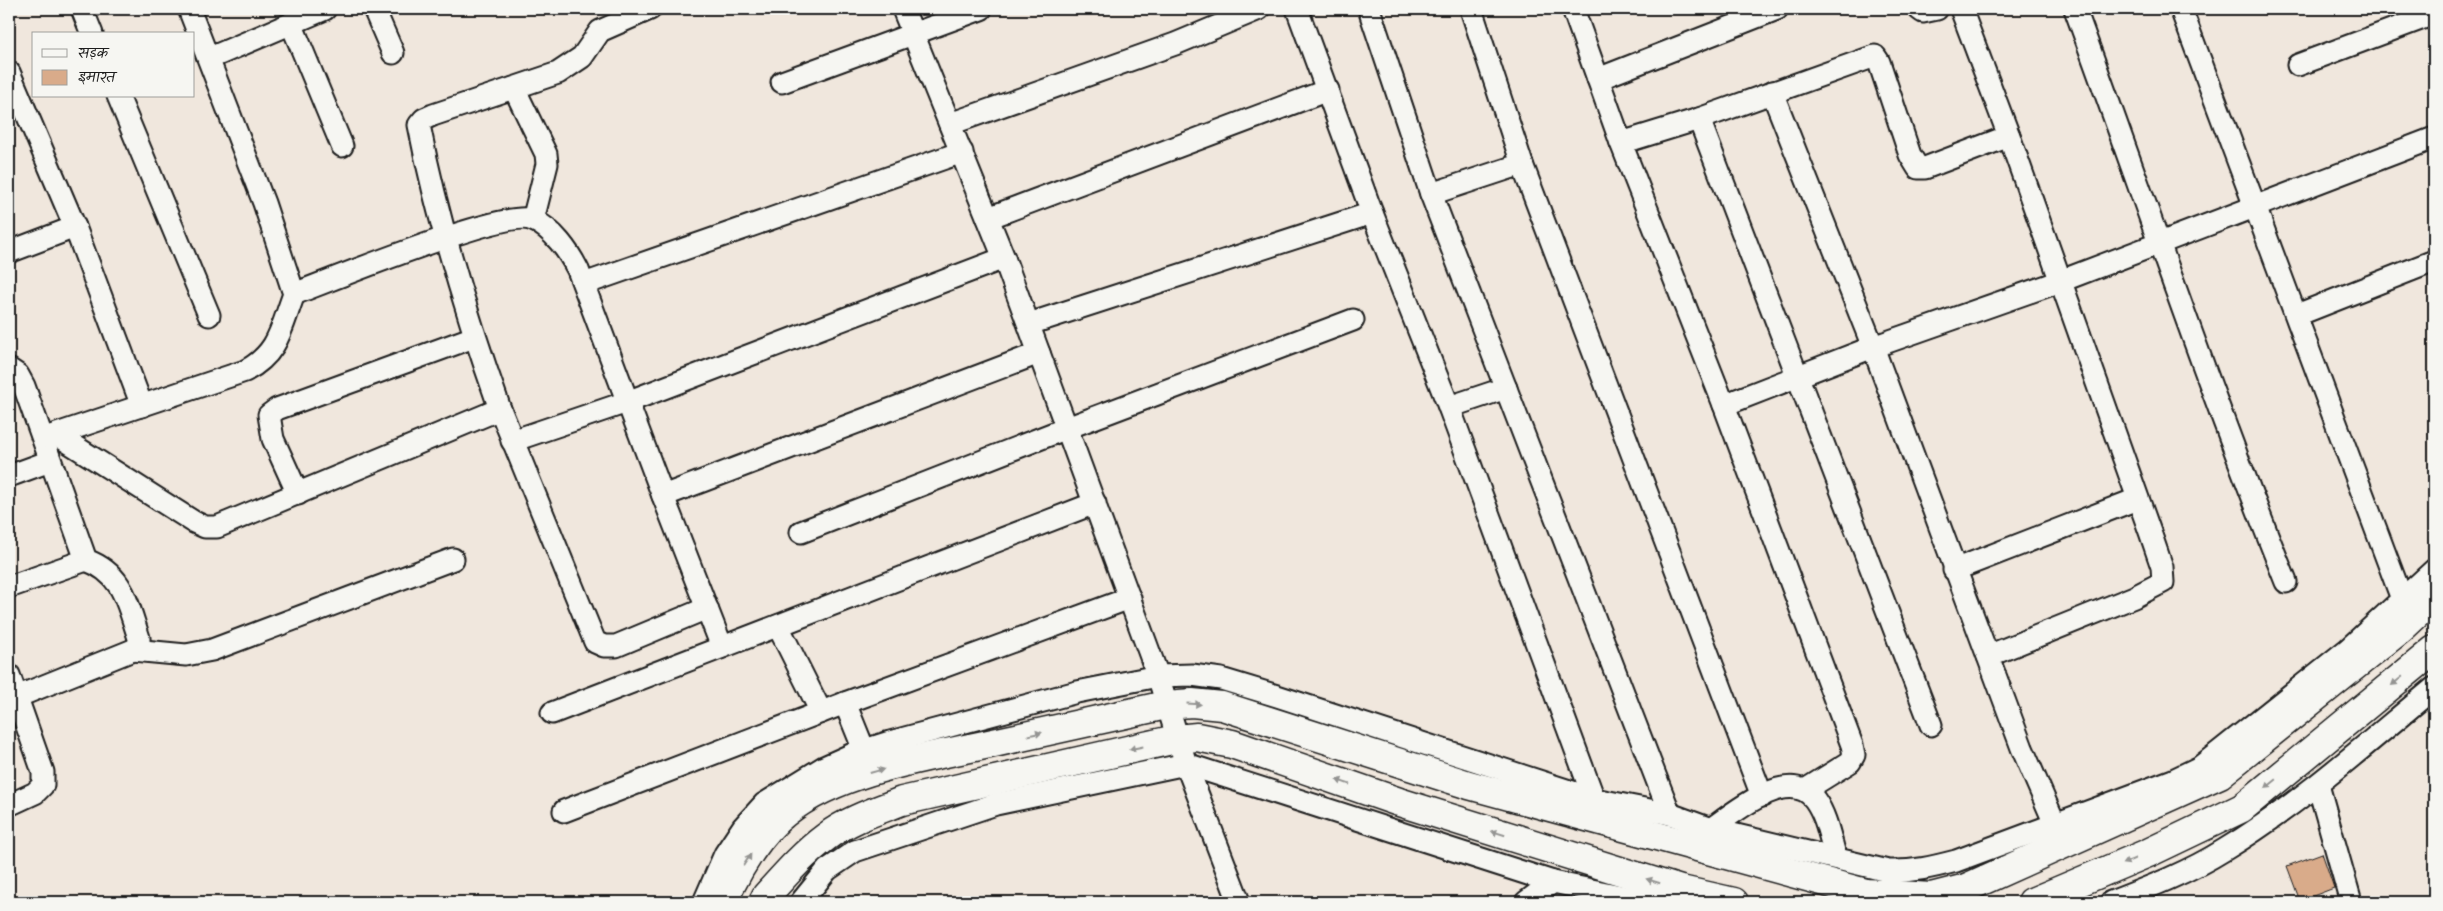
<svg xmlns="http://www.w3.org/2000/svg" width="2443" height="911" font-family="Kalam,'Playpen Sans Deva',sans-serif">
  <rect width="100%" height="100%" fill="#f0e7dd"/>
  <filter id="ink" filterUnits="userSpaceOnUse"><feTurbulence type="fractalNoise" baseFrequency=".02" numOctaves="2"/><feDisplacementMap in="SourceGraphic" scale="10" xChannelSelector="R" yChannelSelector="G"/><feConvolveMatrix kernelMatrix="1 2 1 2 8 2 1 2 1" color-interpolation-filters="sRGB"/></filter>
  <g filter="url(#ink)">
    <path fill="#d9ab8a" stroke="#1c1c1c" d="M2322,853L2334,888L2300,901L2287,866Z"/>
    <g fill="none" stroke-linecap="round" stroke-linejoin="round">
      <defs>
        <g id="street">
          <path d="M82,9L92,34"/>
          <path d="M374,9L393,53"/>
          <path d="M903,9L1004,258L1158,676L1186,764L1239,902"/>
          <path d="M1297,9L1372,213L1449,407L1594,799"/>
          <path d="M1369,9L1431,194L1670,814"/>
          <path d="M1471,9L1522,164L1762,796"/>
          <path d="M1573,9L1621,143L1724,405L1852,745L1854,755L1850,762L1805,790"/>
          <path d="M1919,9L1923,12L1937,9"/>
          <path d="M1961,9L2009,136L2150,532L2162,567L2163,582L2134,597L1988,656"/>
          <path d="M2075,9C2145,200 2210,393 2286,582"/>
          <path d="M2181,9L2402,599"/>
          <path d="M291,23L342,146"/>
          <path d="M210,58L325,9"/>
          <path d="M2298,65L2434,14"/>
          <path d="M9,72L75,227L142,406"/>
          <path d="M1598,79L1777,9"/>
          <path d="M782,82L981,9"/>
          <path d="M514,88L546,154L547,164L533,220"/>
          <path d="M1772,92L1873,347L2022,748L2055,824"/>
          <path d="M118,96L209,315"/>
          <path d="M1699,119L1931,725"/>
          <path d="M950,124L1175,44L1259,9"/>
          <path d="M1621,143L1699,119L1875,56L1879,62L1910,155L1918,168H1925L2009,136"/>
          <path d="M1431,194L1522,164"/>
          <path d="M988,218L1328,90"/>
          <path d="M9,252L75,227"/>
          <path d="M584,284L962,152"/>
          <path d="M294,294C331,280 507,208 533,220C553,229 569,252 578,270L663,496L1039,353"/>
          <path d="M2297,315L2434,261"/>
          <path d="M1029,324L1372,213"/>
          <path d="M9,369L18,375L24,386L86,560C124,574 127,603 139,638V646L133,650L9,700"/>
          <path d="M1724,405L1873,347L2061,281L2434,138"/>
          <path d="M1449,407L1506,388"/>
          <path d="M500,409C467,316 438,222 419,125L424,119L433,115L558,73L582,57L600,31L650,9"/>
          <path d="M57,435L194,522L205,527H217L500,409L595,642L604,646H616L707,608"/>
          <path d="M48,437L245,371C279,353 281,328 294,294L264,203L189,9"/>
          <path d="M512,441L627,402L1004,258"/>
          <path d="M9,476L50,461"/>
          <path d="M298,494L273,439L269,415L277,409L474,337"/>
          <path d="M663,496L722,647"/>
          <path d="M801,532L1067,428L1353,320"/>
          <path d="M1954,570L2137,499"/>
          <path d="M9,587L86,560"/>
          <path d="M778,626L821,712"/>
          <path d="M133,650L186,655L212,650L453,559"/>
          <path d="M9,675L43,772V785L35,793L9,805"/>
          <path d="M845,703L864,750"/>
          <path d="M552,713L1095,503"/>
          <path d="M2318,785L2351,902"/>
          <path d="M564,811L845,703L1130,598"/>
          <path d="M1711,829C1734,812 1791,765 1815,800C1827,817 1830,839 1836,858"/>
          <path d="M704,902L725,854L743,827L764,804L824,767L855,753L890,742L1077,692L1158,676L1192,675L1221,679L1277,696L1594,799L1670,814L1711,829L1888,871C1913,872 1933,867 1956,861L2173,780L2200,767L2348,649L2434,570"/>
          <path d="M801,902L827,870L855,851L996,804L1186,764L1553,882L1649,902"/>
          <path d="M1526,902L1553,882"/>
          <path d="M2111,902C2150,887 2189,872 2224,850C2300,804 2366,744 2434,688"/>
        </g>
        <g id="secondary">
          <path d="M723,902C736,873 753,843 777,820C829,771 921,759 989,744C1048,731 1107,718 1166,705L1192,703L1222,706L1469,785L1866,893L1931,897L1966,888L2220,774L2402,628L2434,598"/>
          <path d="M763,902L766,896C785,875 803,854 826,837C848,820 876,811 902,801L1176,739L1197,737L1232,744L1399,802L1681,890L1734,902"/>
          <path d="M2032,902L2148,853L2242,808L2434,650"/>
        </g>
      </defs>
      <use href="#street" stroke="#1c1c1c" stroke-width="25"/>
      <use href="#secondary" stroke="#1c1c1c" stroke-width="31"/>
      <use href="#street" stroke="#f6f6f2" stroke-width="21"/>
      <use href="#secondary" stroke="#f6f6f2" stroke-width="28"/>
    </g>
    <defs><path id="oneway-solid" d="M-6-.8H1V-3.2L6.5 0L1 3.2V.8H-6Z" transform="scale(1.25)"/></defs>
    <g fill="#949492">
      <use href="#oneway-solid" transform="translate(2397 681) rotate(141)"/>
      <use href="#oneway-solid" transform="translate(1194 704) rotate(3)"/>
      <use href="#oneway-solid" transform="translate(1035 734) rotate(-12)"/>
      <use href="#oneway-solid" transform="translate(1136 748) rotate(168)"/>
      <use href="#oneway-solid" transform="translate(877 771) rotate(-16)"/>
      <use href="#oneway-solid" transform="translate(1343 782) rotate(-161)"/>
      <use href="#oneway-solid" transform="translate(2271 784) rotate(141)"/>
      <use href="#oneway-solid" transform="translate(1498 833) rotate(-163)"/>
      <use href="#oneway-solid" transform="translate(747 860) rotate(-57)"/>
      <use href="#oneway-solid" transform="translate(2129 861) rotate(157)"/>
      <use href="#oneway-solid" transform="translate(1653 881) rotate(-163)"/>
    </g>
  </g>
  <rect width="2443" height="911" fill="none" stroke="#f6f6f2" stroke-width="30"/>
  <rect x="15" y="15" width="2413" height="881" fill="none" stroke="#1c1c1c" stroke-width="2" filter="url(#ink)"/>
  <rect x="32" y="32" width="162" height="65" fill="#f6f6f2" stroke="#9f9f9c"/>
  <rect x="42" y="49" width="25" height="8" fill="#f6f6f2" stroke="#9f9f9c"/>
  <text x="78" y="58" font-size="15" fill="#1c1c1c">सड़क</text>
  <rect x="42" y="70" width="25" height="15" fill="#d9ab8a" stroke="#9f9f9c"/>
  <text x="78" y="82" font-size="15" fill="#1c1c1c">इमारत</text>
</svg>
